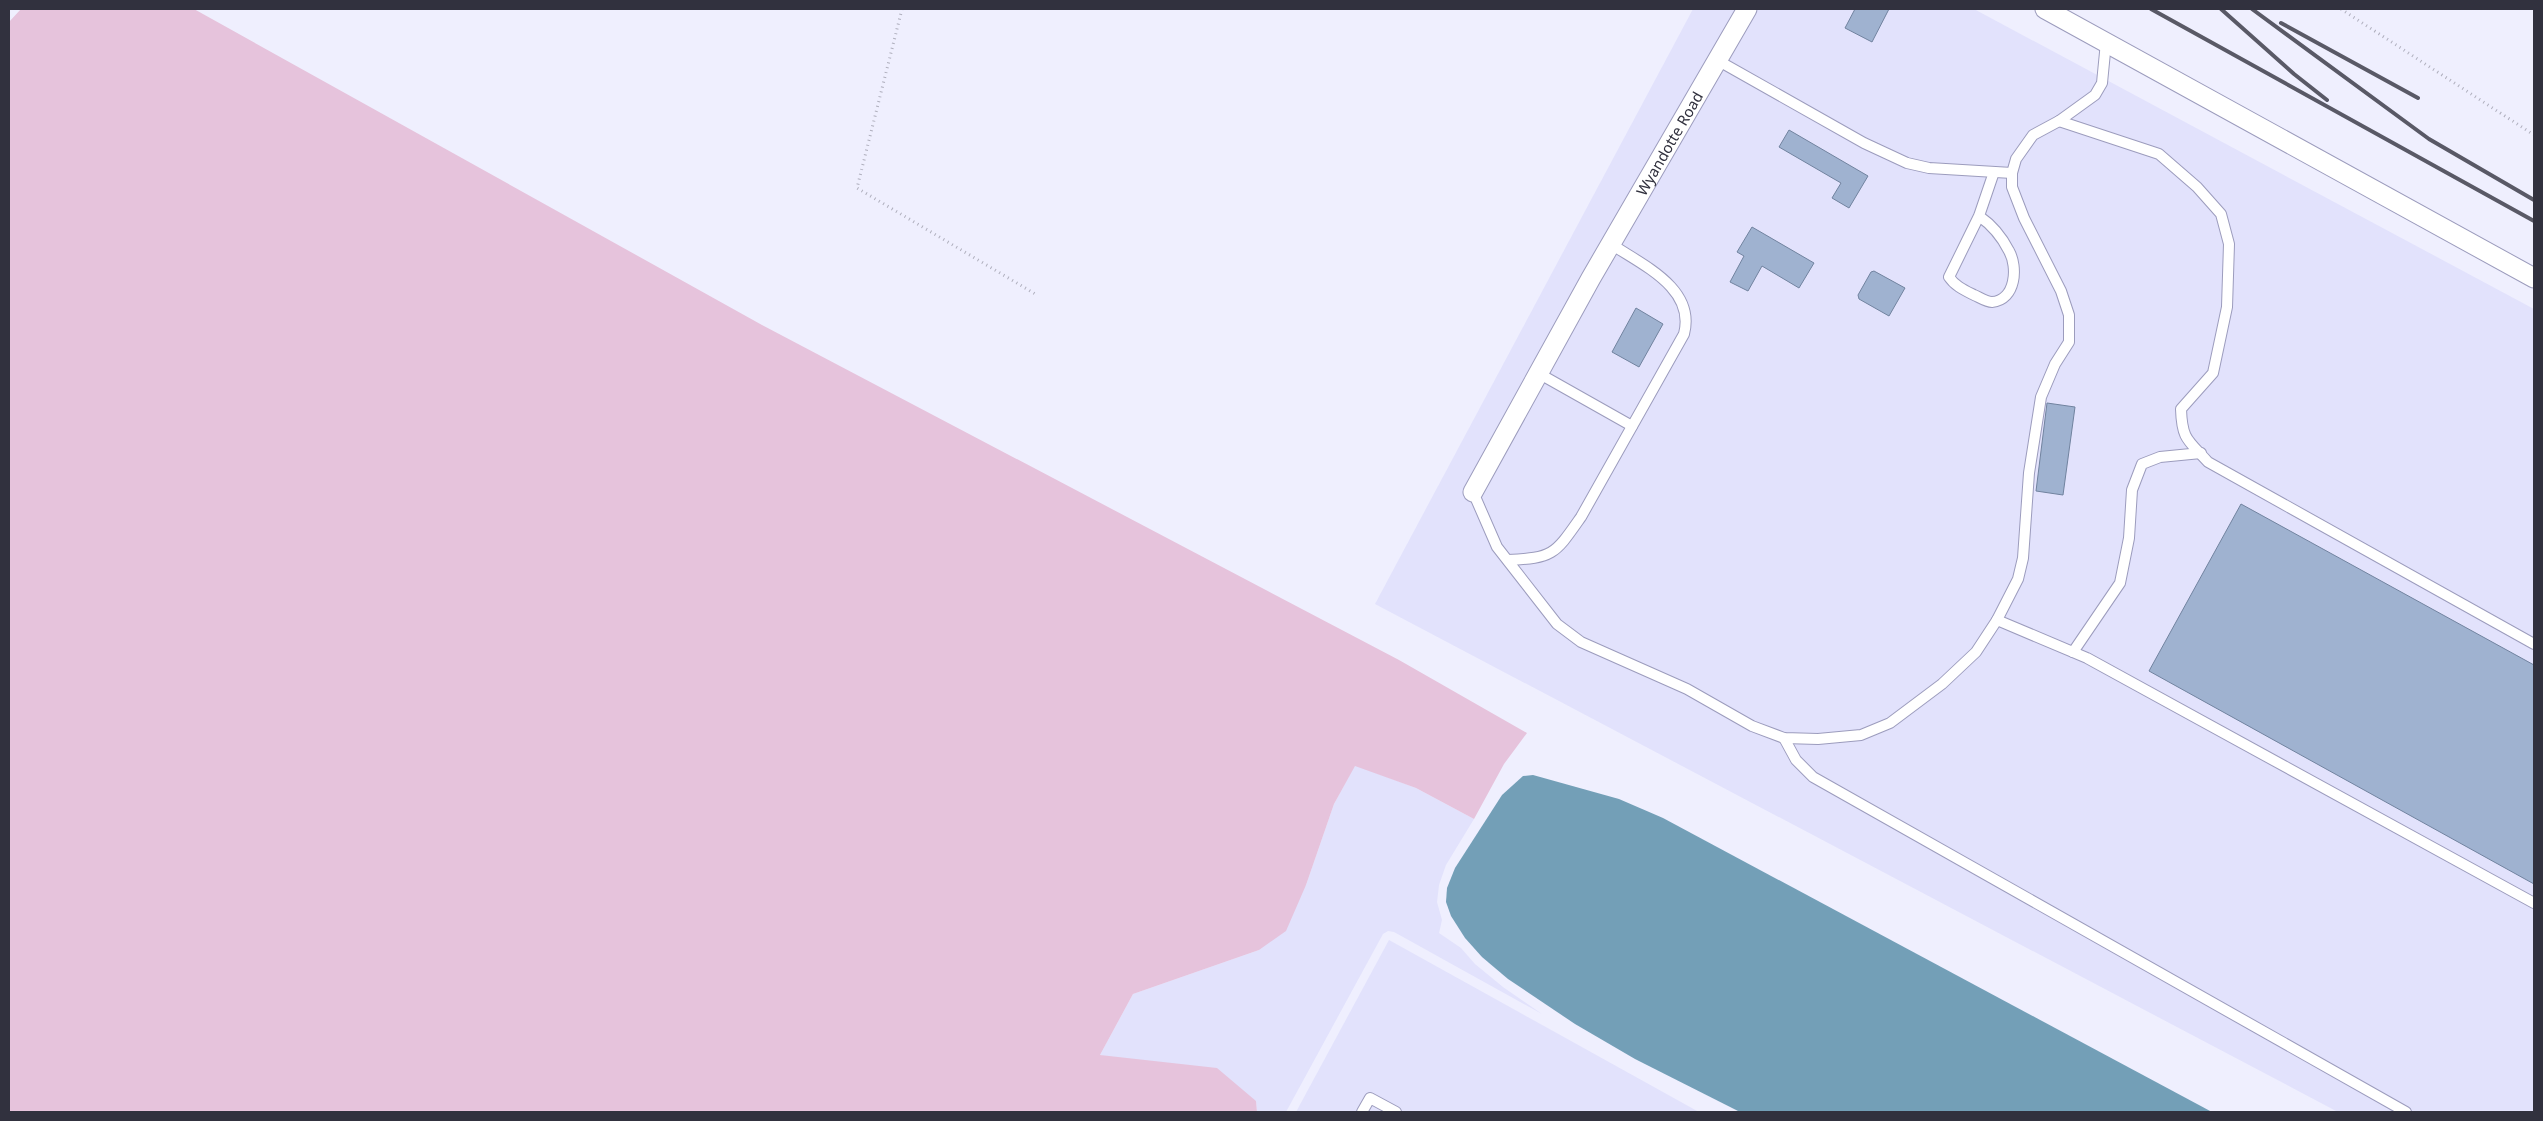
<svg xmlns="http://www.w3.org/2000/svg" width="2543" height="1121" font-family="'Noto Sans',sans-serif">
  <rect width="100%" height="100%" fill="#efeffe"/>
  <g fill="#e2e2fc">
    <path d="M1693,9H1974L2534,309V1112H2338L1375,604Z"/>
    <path d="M1355,765L1416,788L1474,819L1446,865L1439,885L1437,902L1442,920L1439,933L1461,948L1475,964L1503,987L1542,1014L1394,932L1388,931L1383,934L1286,1112H1257L1256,1101L1100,1055L1133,994L1259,950L1306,885L1334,804Z"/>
    <path d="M1389,940L1699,1112H1296Z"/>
  </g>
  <path fill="#e6c3dc" d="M21,9H194L762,325L1399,660L1527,733L1504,764L1474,819L1416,788L1355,766L1334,804L1306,885L1286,931L1259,950L1133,994L1100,1055L1217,1068L1256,1101L1257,1112H9V22Z"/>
  <path fill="#739fb7" d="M1533,775L1619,799L1663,818L2212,1112H1740L1635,1059L1575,1024L1508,979L1482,957L1465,938L1451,916L1446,902L1447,888L1455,868L1502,795L1523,776Z"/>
  <g fill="#9fb2d0" stroke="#71839f">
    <path d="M1855,9H1889L1872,42L1845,28Z"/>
    <path d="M1789,130L1868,176L1849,208L1832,198L1841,183L1779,147Z"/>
    <path d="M1752,227L1814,263L1799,288L1762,266L1748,291L1730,282L1744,256L1737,252Z"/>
    <path d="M1874,271L1905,288L1889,316L1859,299L1858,295L1871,272Z"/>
    <path d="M1636,308L1663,324L1639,367L1612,352Z"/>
    <path d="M2047,403L2075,407L2063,495L2036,491Z"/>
    <path d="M2241,504L2534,665V884L2149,671Z"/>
  </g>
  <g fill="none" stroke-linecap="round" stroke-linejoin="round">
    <defs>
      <g id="service">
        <path d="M1717,60L1864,143L1907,163L1929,168L2012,173"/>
        <path d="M2059,121L2159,154L2197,187L2221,214L2229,244L2227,307L2213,373L2181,409C2182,440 2188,440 2208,462L2534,644"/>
        <path d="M1979,216C1992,225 2002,237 2009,251C2018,267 2016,300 1992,302C1986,302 1979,297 1974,295C1964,290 1955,286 1949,277L1979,216L1994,172"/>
        <path d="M1538,373L1632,426"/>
        <path d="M1473,492L1497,547L1557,624L1581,642L1687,689L1752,726L1784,738L1818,739L1861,735L1890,723L1942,684L1976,652L1997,620L2018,579L2023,558L2029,473L2041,397L2055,364L2069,342V315L2061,291L2024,218L2012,187V173L2016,159L2033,135L2059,121L2095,95L2102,83L2106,42"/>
        <path d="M1508,560C1554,558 1555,554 1581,517L1684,334C1696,288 1642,265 1611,244"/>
        <path d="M1997,620L2087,658L2534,903"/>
        <path d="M2073,652L2120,583L2129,538L2132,490L2142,464L2160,457L2201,453"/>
        <path d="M1784,738L1796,760L1813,777L2406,1112"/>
        <path d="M1362,1112L1370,1098L1396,1112"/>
      </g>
      <g id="minor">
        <path d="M2045,9L2534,278"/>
        <path id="s1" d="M1473,492L1591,278L1747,9"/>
      </g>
    </defs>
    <use href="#service" stroke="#9c9cbd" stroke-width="12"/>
    <use href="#minor" stroke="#9c9cbd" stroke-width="21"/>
    <g stroke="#afafbd" stroke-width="3" stroke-dasharray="1 4" stroke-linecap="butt">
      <path d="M902,9L857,188L1037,295"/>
      <path d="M2341,9L2534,135"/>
    </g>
    <use href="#service" stroke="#fff" stroke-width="10"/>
    <use href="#minor" stroke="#fff" stroke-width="19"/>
    <g stroke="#595966" stroke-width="4">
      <path d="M2151,9L2534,221"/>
      <path d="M2221,9L2294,74L2327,100"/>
      <path d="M2252,9L2429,139L2534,200"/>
      <path d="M2281,23L2418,98"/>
    </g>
  </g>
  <g text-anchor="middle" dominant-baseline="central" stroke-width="4" stroke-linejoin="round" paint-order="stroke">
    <g font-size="15" fill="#31313e" stroke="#fefefe">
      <text stroke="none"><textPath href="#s1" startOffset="400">Wyandotte Road</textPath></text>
    </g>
  </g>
  <rect width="2543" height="1121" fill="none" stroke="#31313e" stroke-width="20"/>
</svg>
